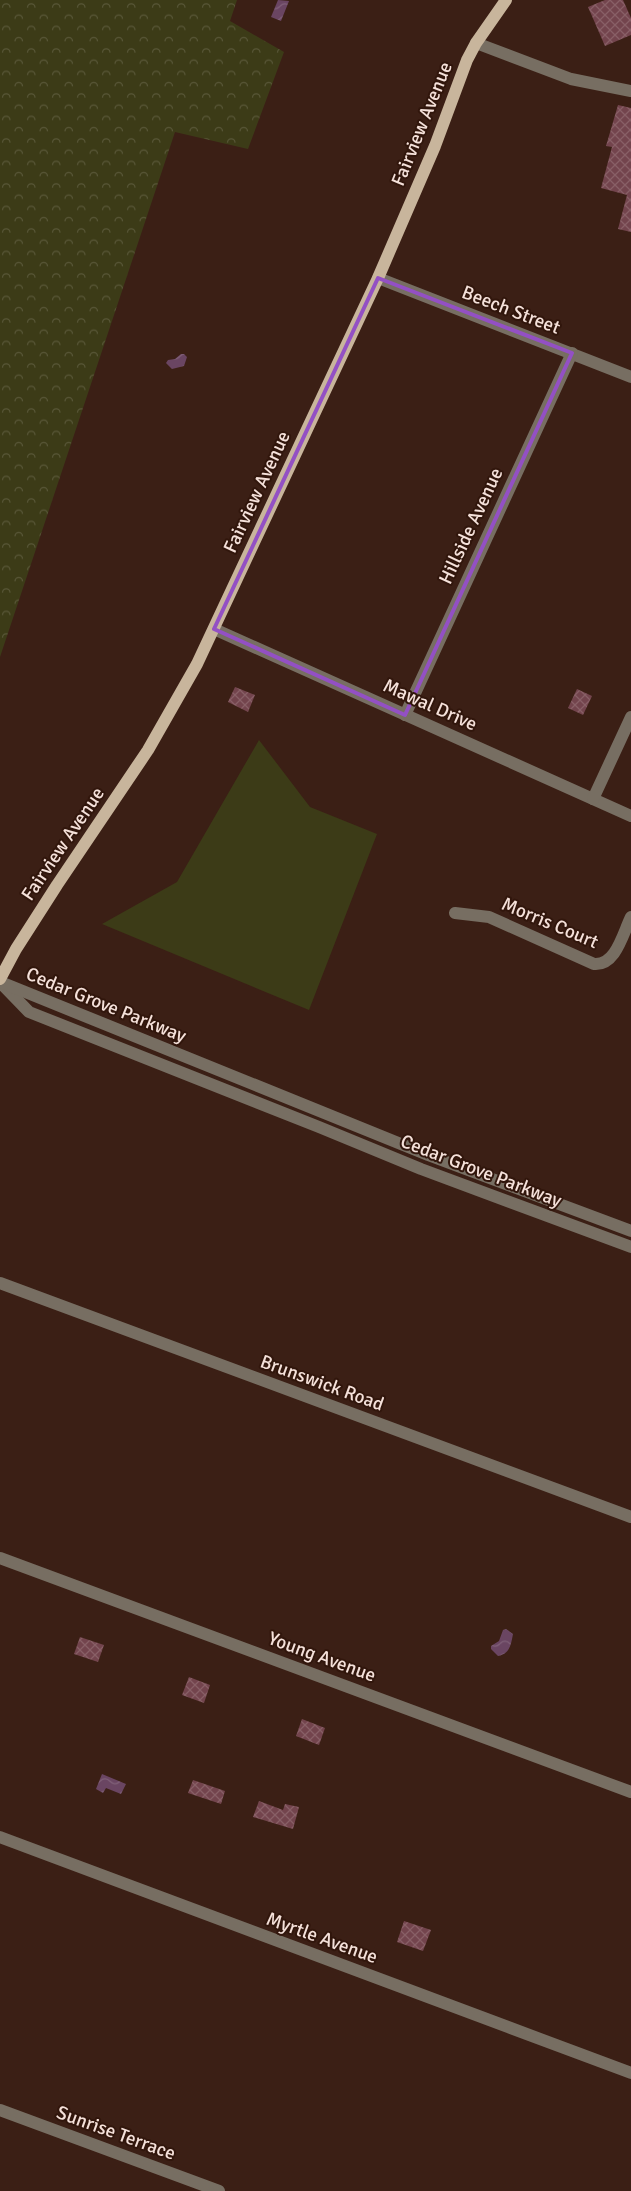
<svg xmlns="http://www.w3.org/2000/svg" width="631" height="2191" font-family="Signika,sans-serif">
  <defs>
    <pattern id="forest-crowns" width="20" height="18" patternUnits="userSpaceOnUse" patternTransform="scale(1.25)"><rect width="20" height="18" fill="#3c3b17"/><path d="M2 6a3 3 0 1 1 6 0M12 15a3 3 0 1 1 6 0" fill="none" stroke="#595738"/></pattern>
    <pattern id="water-waves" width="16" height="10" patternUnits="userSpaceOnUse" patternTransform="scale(1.25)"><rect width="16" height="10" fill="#6a4562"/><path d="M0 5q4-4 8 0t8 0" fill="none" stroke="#806078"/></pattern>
    <pattern id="building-cross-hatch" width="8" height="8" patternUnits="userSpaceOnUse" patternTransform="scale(1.25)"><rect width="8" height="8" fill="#73444d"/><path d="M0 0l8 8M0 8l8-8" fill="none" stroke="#885f66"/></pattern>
  </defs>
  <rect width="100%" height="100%" fill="#3b1f15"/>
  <path fill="#3c3b17" d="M259,740L310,807L377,834L309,1010L102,924L177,882Z"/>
  <path fill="url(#forest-crowns)" d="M0,0H237L230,21L284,52L248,149L175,132L0,657Z"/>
  <g fill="url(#water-waves)">
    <path d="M278,0L289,1L281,21L271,17Z"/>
    <path d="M181,354H184L187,357L184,366L172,369L166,363L168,360L175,359Z"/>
    <path d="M506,1629L513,1634C511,1644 510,1654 498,1656L491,1649V1646L499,1641L503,1630Z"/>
    <path d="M102,1774L126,1784L121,1794L106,1788L103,1793L96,1789Z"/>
  </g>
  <g fill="url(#building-cross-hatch)">
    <path d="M605,0H623L631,18V35L605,46L588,7Z"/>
    <path d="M618,105L631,108V232L618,229L627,195L601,188L612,147L606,146Z"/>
    <path d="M235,687L255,695L248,712L228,702Z"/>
    <path d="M577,689L592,696L583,715L568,708Z"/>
    <path d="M80,1637L104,1645L98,1662L74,1654Z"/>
    <path d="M189,1677L210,1685L204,1703L182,1695Z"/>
    <path d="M302,1719L325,1728L319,1745L296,1736Z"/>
    <path d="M193,1780L225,1791L221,1804L188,1793Z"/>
    <path d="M259,1801L283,1810L285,1804L299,1807L293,1829L253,1817Z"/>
    <path d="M404,1921L431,1930L423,1951L397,1942Z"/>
  </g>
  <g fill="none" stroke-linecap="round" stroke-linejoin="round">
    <g stroke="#776e62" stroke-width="12">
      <path d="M476,43L571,79L631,91"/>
      <path d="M378,278L631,377"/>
      <path d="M214,629L631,816"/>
      <path d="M405,715L572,353"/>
      <path d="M593,799L631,717"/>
      <path d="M455,913L489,917L594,964C616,966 623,933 631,917"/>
      <path d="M0,982L29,1012L319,1127L421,1169L631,1247"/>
      <path d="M3,983L428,1155L631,1231"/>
      <path d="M0,1283L631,1517"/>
      <path d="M0,1558L631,1792"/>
      <path d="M0,1837L631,2073"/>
      <path d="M0,2110L219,2191"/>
    </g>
    <path stroke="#c8b59c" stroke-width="12" d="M0,979L16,949L57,885L148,750L197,664L378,278L435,146L467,60L476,43L506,0"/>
  </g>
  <path fill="none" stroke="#9350c4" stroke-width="4" stroke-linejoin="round" d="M378,278L572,353L405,715L214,629Z"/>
  <g text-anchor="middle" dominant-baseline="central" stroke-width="4" stroke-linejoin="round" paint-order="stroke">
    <g font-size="19" fill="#f5e1da" stroke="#31160c">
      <text transform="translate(422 124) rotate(-68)">Fairview Avenue</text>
      <text transform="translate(511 310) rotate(21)">Beech Street</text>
      <text transform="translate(257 492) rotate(-65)">Fairview Avenue</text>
      <text transform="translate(471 526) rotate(-65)">Hillside Avenue</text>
      <text transform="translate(430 705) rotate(24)">Mawal Drive</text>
      <text transform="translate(63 844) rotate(-56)">Fairview Avenue</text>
      <text transform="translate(550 923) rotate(23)">Morris Court</text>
      <text transform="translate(106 1005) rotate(22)">Cedar Grove Parkway</text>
      <text transform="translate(481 1171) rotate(21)">Cedar Grove Parkway</text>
      <text transform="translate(322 1383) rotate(20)">Brunswick Road</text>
      <text transform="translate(322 1657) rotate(20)">Young Avenue</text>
      <text transform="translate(322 1938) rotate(20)">Myrtle Avenue</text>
      <text transform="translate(116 2133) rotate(20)">Sunrise Terrace</text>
    </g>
  </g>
</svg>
